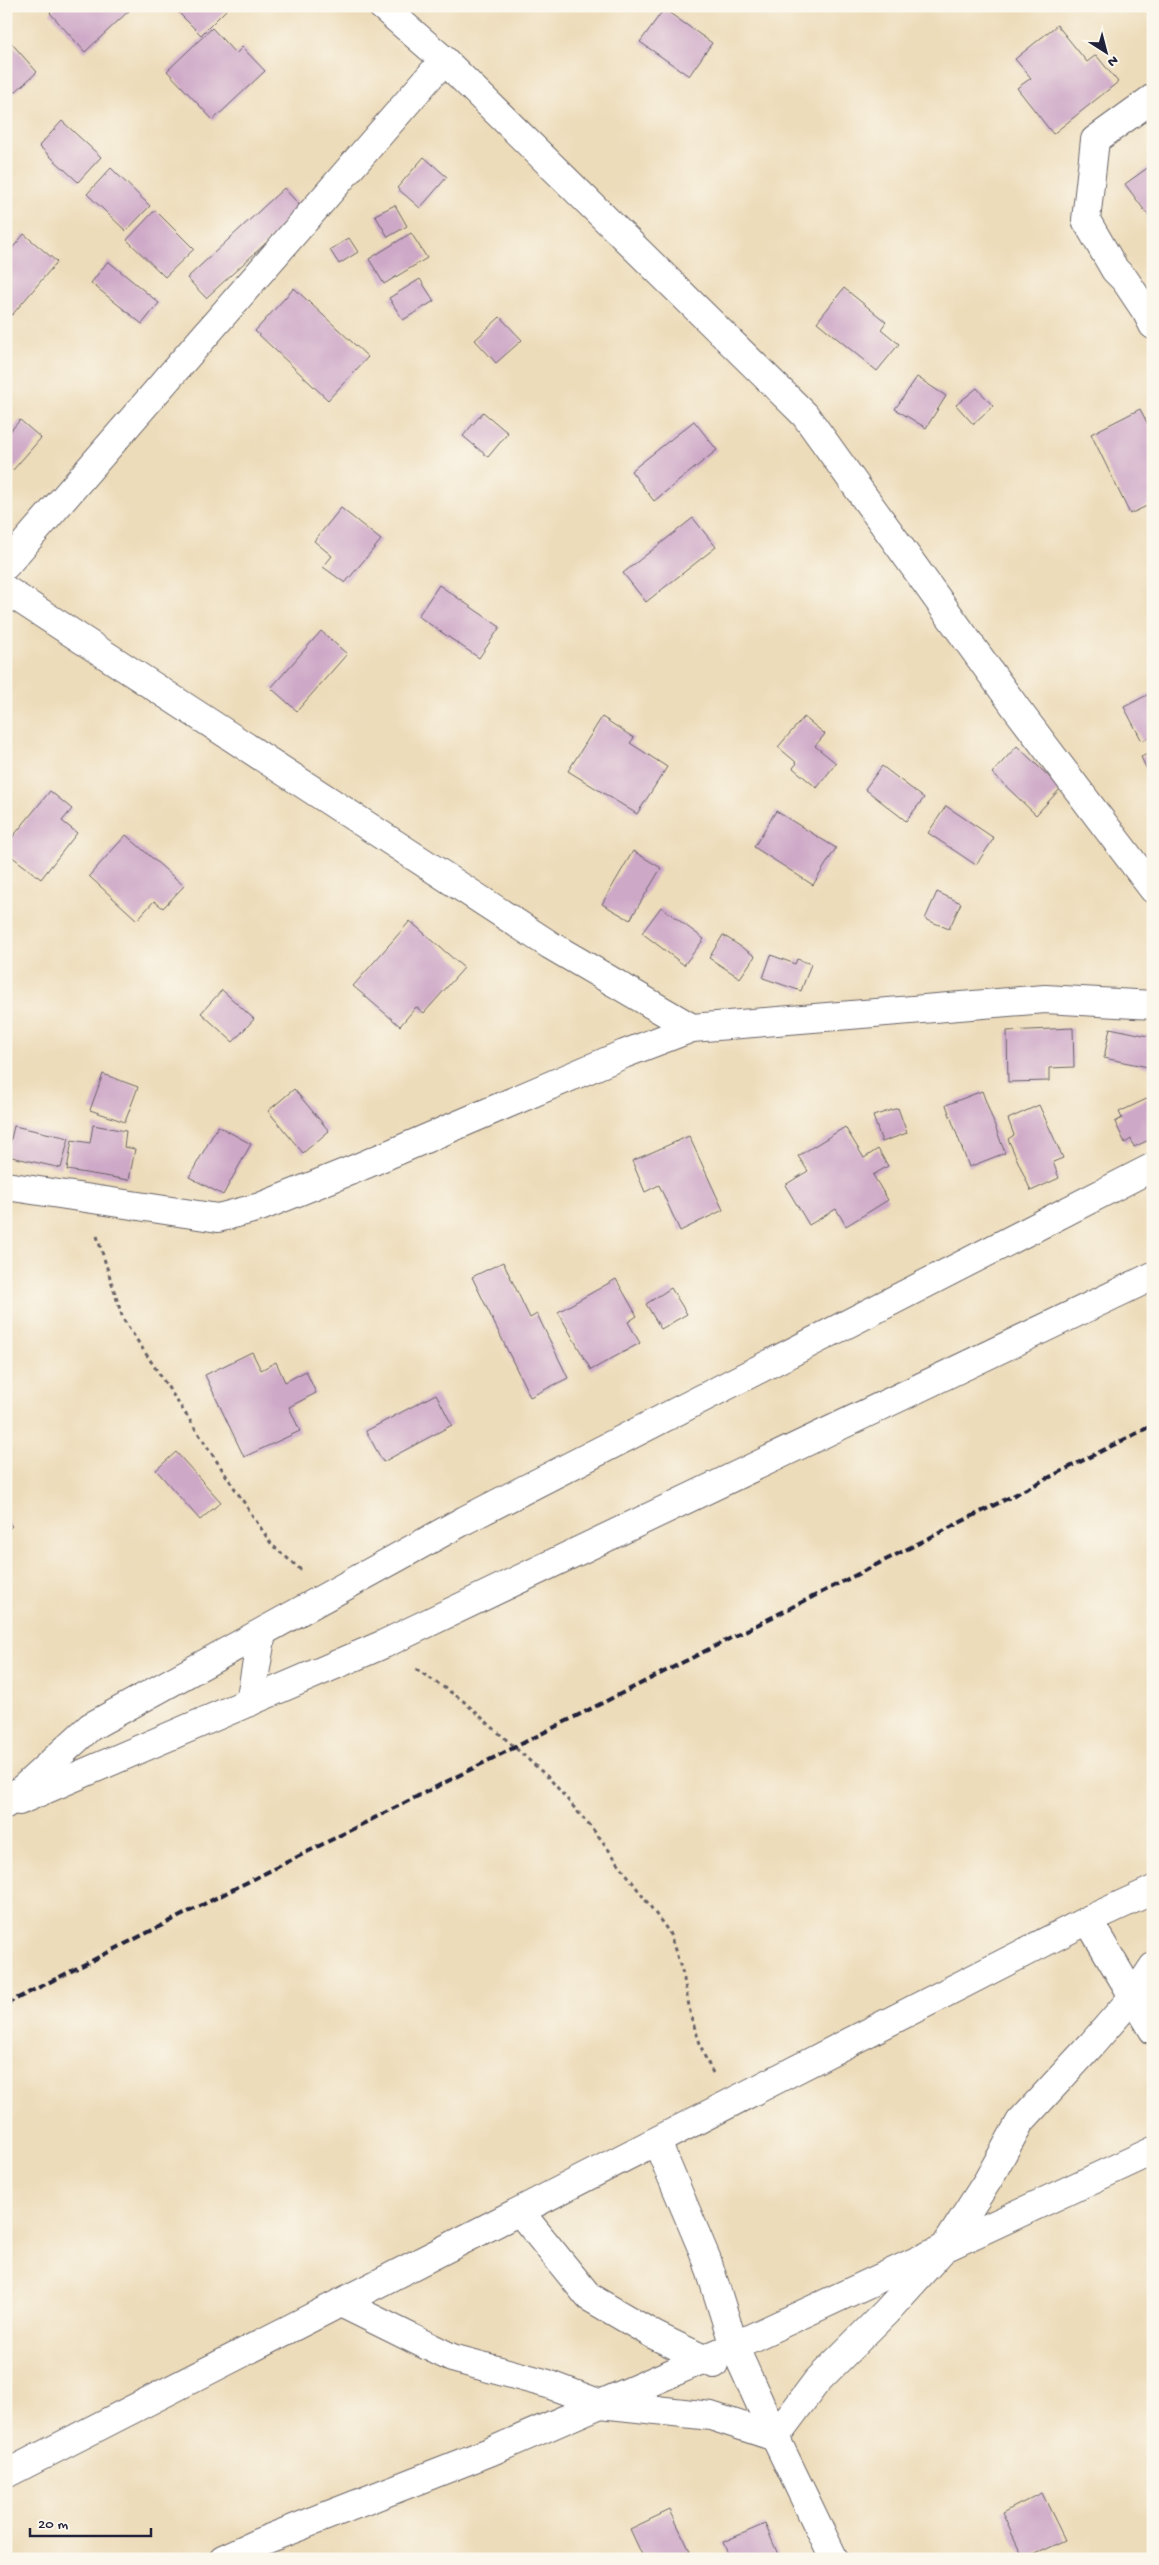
<svg xmlns="http://www.w3.org/2000/svg" width="1159" height="2565" font-family="'Gochi Hand',sans-serif">
  <rect width="100%" height="100%" fill="#fbf7ec"/>
  <filter id="ink" filterUnits="userSpaceOnUse"><feTurbulence type="fractalNoise" baseFrequency=".02" numOctaves="2"/><feDisplacementMap in="SourceGraphic" scale="10" xChannelSelector="R" yChannelSelector="G"/><feConvolveMatrix kernelMatrix="1 2 1 2 8 2 1 2 1" color-interpolation-filters="sRGB"/></filter>
  <filter id="wash" filterUnits="userSpaceOnUse"><feTurbulence type="fractalNoise" baseFrequency=".0096" numOctaves="4" result="noise"/><feDisplacementMap in="SourceGraphic" scale="20" xChannelSelector="R" yChannelSelector="G"/><feGaussianBlur stdDeviation="1.12" result="paint"/><feColorMatrix in="noise" values="0 0 0 0 0 0 0 0 0 0 0 0 0 0 0 0 0 1.4 0 .05"/><feComposite in="paint" operator="in"/></filter>
  <g filter="url(#wash)">
    <rect width="100%" height="100%" fill="#eddcba"/>
    <g id="blocks">
      <g fill="#cea8c7">
        <path d="M57,6H134L85,52L50,13Z"/>
        <path d="M172,6H230L201,35Z"/>
        <path d="M664,9L712,43L689,76L640,42Z"/>
        <path d="M1057,25L1087,62L1096,55L1118,82L1053,134L1017,88L1031,78L1015,59Z"/>
        <path d="M212,28L236,54L242,47L265,71L213,120L167,71Z"/>
        <path d="M6,37L37,72L14,93L6,84Z"/>
        <path d="M62,121L101,157L78,182L39,146Z"/>
        <path d="M424,157L447,177L420,208L397,188Z"/>
        <path d="M1153,164V222L1125,184Z"/>
        <path d="M111,168L150,206L126,231L87,194Z"/>
        <path d="M284,188L303,209L206,298L187,278Z"/>
        <path d="M395,205L407,226L388,237L375,215Z"/>
        <path d="M155,210L194,249L165,277L127,240Z"/>
        <path d="M411,233L427,258L384,284L369,259Z"/>
        <path d="M24,234L57,262L12,315L6,310V256Z"/>
        <path d="M349,238L358,252L339,264L330,250Z"/>
        <path d="M108,261L159,303L142,324L91,283Z"/>
        <path d="M420,279L434,301L403,320L389,298Z"/>
        <path d="M294,288L368,357L328,400L255,331Z"/>
        <path d="M844,288L886,322L881,329L899,344L877,371L817,322Z"/>
        <path d="M500,317L522,340L496,363L475,340Z"/>
        <path d="M917,377L946,396L926,428L895,409Z"/>
        <path d="M977,388L993,406L973,424L956,405Z"/>
        <path d="M1140,409L1153,434V503L1130,514L1091,434Z"/>
        <path d="M483,412L508,433L488,457L463,436Z"/>
        <path d="M20,420L41,438L13,470L6,464V436Z"/>
        <path d="M694,421L717,450L654,501L631,471Z"/>
        <path d="M341,508L381,540L345,583L323,567L332,556L314,541Z"/>
        <path d="M693,518L716,547L646,602L623,573Z"/>
        <path d="M439,585L500,627L479,658L418,616Z"/>
        <path d="M321,631L347,654L297,711L271,688Z"/>
        <path d="M1153,692V736L1142,741L1124,707Z"/>
        <path d="M602,717L634,738L630,743L667,767L637,814L568,771Z"/>
        <path d="M804,717L825,734L815,746L836,763L817,788L793,768L797,763L778,747Z"/>
        <path d="M1017,746L1061,788L1036,815L992,773Z"/>
        <path d="M1153,751V782L1141,757Z"/>
        <path d="M882,766L924,798L906,821L865,789Z"/>
        <path d="M50,791L72,809L62,821L77,833L41,879L6,852V845Z"/>
        <path d="M946,806L994,838L976,865L928,833Z"/>
        <path d="M776,811L836,848L813,885L754,847Z"/>
        <path d="M126,835L184,886L163,908L154,901L137,920L89,876Z"/>
        <path d="M633,851L661,868L630,920L602,904Z"/>
        <path d="M937,892L961,903L949,929L925,919Z"/>
        <path d="M661,907L704,939L684,965L642,933Z"/>
        <path d="M410,921L464,968L424,1013L416,1007L400,1026L353,986Z"/>
        <path d="M723,935L755,956L740,978L709,958Z"/>
        <path d="M771,955L795,964L797,959L811,964L801,991L763,978Z"/>
        <path d="M222,990L254,1019L233,1042L201,1013Z"/>
        <path d="M1073,1028L1074,1067L1049,1068V1081L1008,1082L1007,1031Z"/>
        <path d="M1110,1028L1153,1037V1068L1104,1058Z"/>
        <path d="M103,1074L138,1087L125,1122L90,1110Z"/>
        <path d="M294,1089L329,1131L303,1153L268,1111Z"/>
        <path d="M982,1091L1005,1153L969,1167L946,1105Z"/>
        <path d="M1153,1096V1138L1134,1147L1131,1139L1125,1143L1115,1122L1122,1118L1119,1112Z"/>
        <path d="M1039,1105L1063,1158L1053,1162L1059,1178L1031,1191L1008,1139L1014,1135L1008,1119Z"/>
        <path d="M898,1108L907,1133L882,1142L873,1116Z"/>
        <path d="M93,1125L126,1131L124,1147L135,1149L129,1180L67,1170L72,1140L90,1143Z"/>
        <path d="M14,1126L69,1138L61,1168L7,1156Z"/>
        <path d="M218,1126L251,1144L223,1195L189,1177Z"/>
        <path d="M845,1127L864,1158L878,1149L888,1166L873,1175L888,1200L846,1226L836,1209L809,1225L785,1185L808,1171L798,1156Z"/>
        <path d="M689,1136L723,1210L680,1231L659,1185L645,1192L632,1161Z"/>
        <path d="M503,1262L530,1318L537,1314L568,1378L530,1397L472,1277Z"/>
        <path d="M616,1279L637,1316L628,1322L640,1343L591,1370L558,1312Z"/>
        <path d="M671,1288L687,1314L661,1329L646,1304Z"/>
        <path d="M252,1352L261,1370L276,1362L285,1382L306,1371L316,1393L289,1407L300,1431L244,1457L205,1375Z"/>
        <path d="M436,1394L452,1425L383,1462L366,1431Z"/>
        <path d="M176,1452L221,1502L200,1520L156,1470Z"/>
        <path d="M6,1521L12,1526L6,1532Z"/>
        <path d="M1042,2493L1065,2540L1024,2559L1002,2513Z"/>
        <path d="M670,2510L690,2551L674,2559H644L630,2529Z"/>
        <path d="M765,2524L780,2559H730L723,2542Z"/>
      </g>
    </g>
  </g>
  <g filter="url(#ink)">
    <use href="#blocks" fill-opacity="0" stroke="#696367" stroke-width="1"/>
    <g fill="none" stroke-linecap="round" stroke-linejoin="round">
      <defs>
        <g id="minor">
          <path d="M382,6L444,60L805,415L1016,708L1153,889"/>
          <path d="M1153,98L1095,140L1086,220L1115,270L1125,280L1147,313L1153,325"/>
          <path d="M6,565L444,60"/>
          <path d="M6,590L550,945L692,1028"/>
          <path d="M6,1186L218,1218L260,1207L357,1168L624,1054L692,1028L1045,999L1153,1005"/>
          <path d="M250,1702L262,1633"/>
          <path d="M19,1801L384,1644L1153,1276"/>
          <path d="M6,1804L90,1727L465,1520L1153,1167"/>
          <path d="M1088,1920L1153,2030"/>
          <path d="M657,2142L707,2260L734,2346L775,2437L834,2559"/>
          <path d="M520,2212L589,2297L654,2335L714,2364"/>
          <path d="M341,2303L452,2358L548,2384L601,2404L711,2416L775,2437L817,2381L886,2312L945,2247L988,2180L1020,2122L1092,2044L1133,1997L1153,1967"/>
          <path d="M6,2474L1088,1920L1153,1890"/>
          <path d="M223,2559L260,2542L492,2451L734,2346L1153,2151"/>
        </g>
      </defs>
      <use href="#minor" stroke="#696367" stroke-width="30"/>
      <g stroke="#696367" stroke-width="3" stroke-dasharray="4 4" stroke-linecap="butt">
        <path d="M97,1236L123,1319L272,1545L301,1570"/>
        <path d="M416,1669L461,1699L550,1779L600,1838L669,1932L683,1974L691,2017L704,2055L713,2073"/>
      </g>
      <use href="#minor" stroke="#fff" stroke-width="28"/>
      <path stroke="#22223b" stroke-width="4" stroke-dasharray="8 4" stroke-linecap="butt" d="M6,2004L1153,1425"/>
    </g>
  </g>
  <rect width="1159" height="2565" fill="none" stroke="#fbf7ec" stroke-width="25"/>
  <g transform="translate(1106 52) rotate(144)" stroke="#fbf7ec" stroke-width="4" paint-order="stroke">
  <path d="M0-4L9 19L0 12L-9 19Z" fill="#22223b"/>
  <text y="-8" font-size="14" font-weight="bold" text-anchor="middle" fill="#22223b">N</text>
  </g>
  <path d="M30 2528v8h121v-8" fill="none" stroke="#22223b" stroke-width="2.5"/>
  <text x="38" y="2528" font-size="15" fill="#22223b" stroke="#fbf7ec" stroke-width="4" paint-order="stroke">20 m</text>
</svg>
